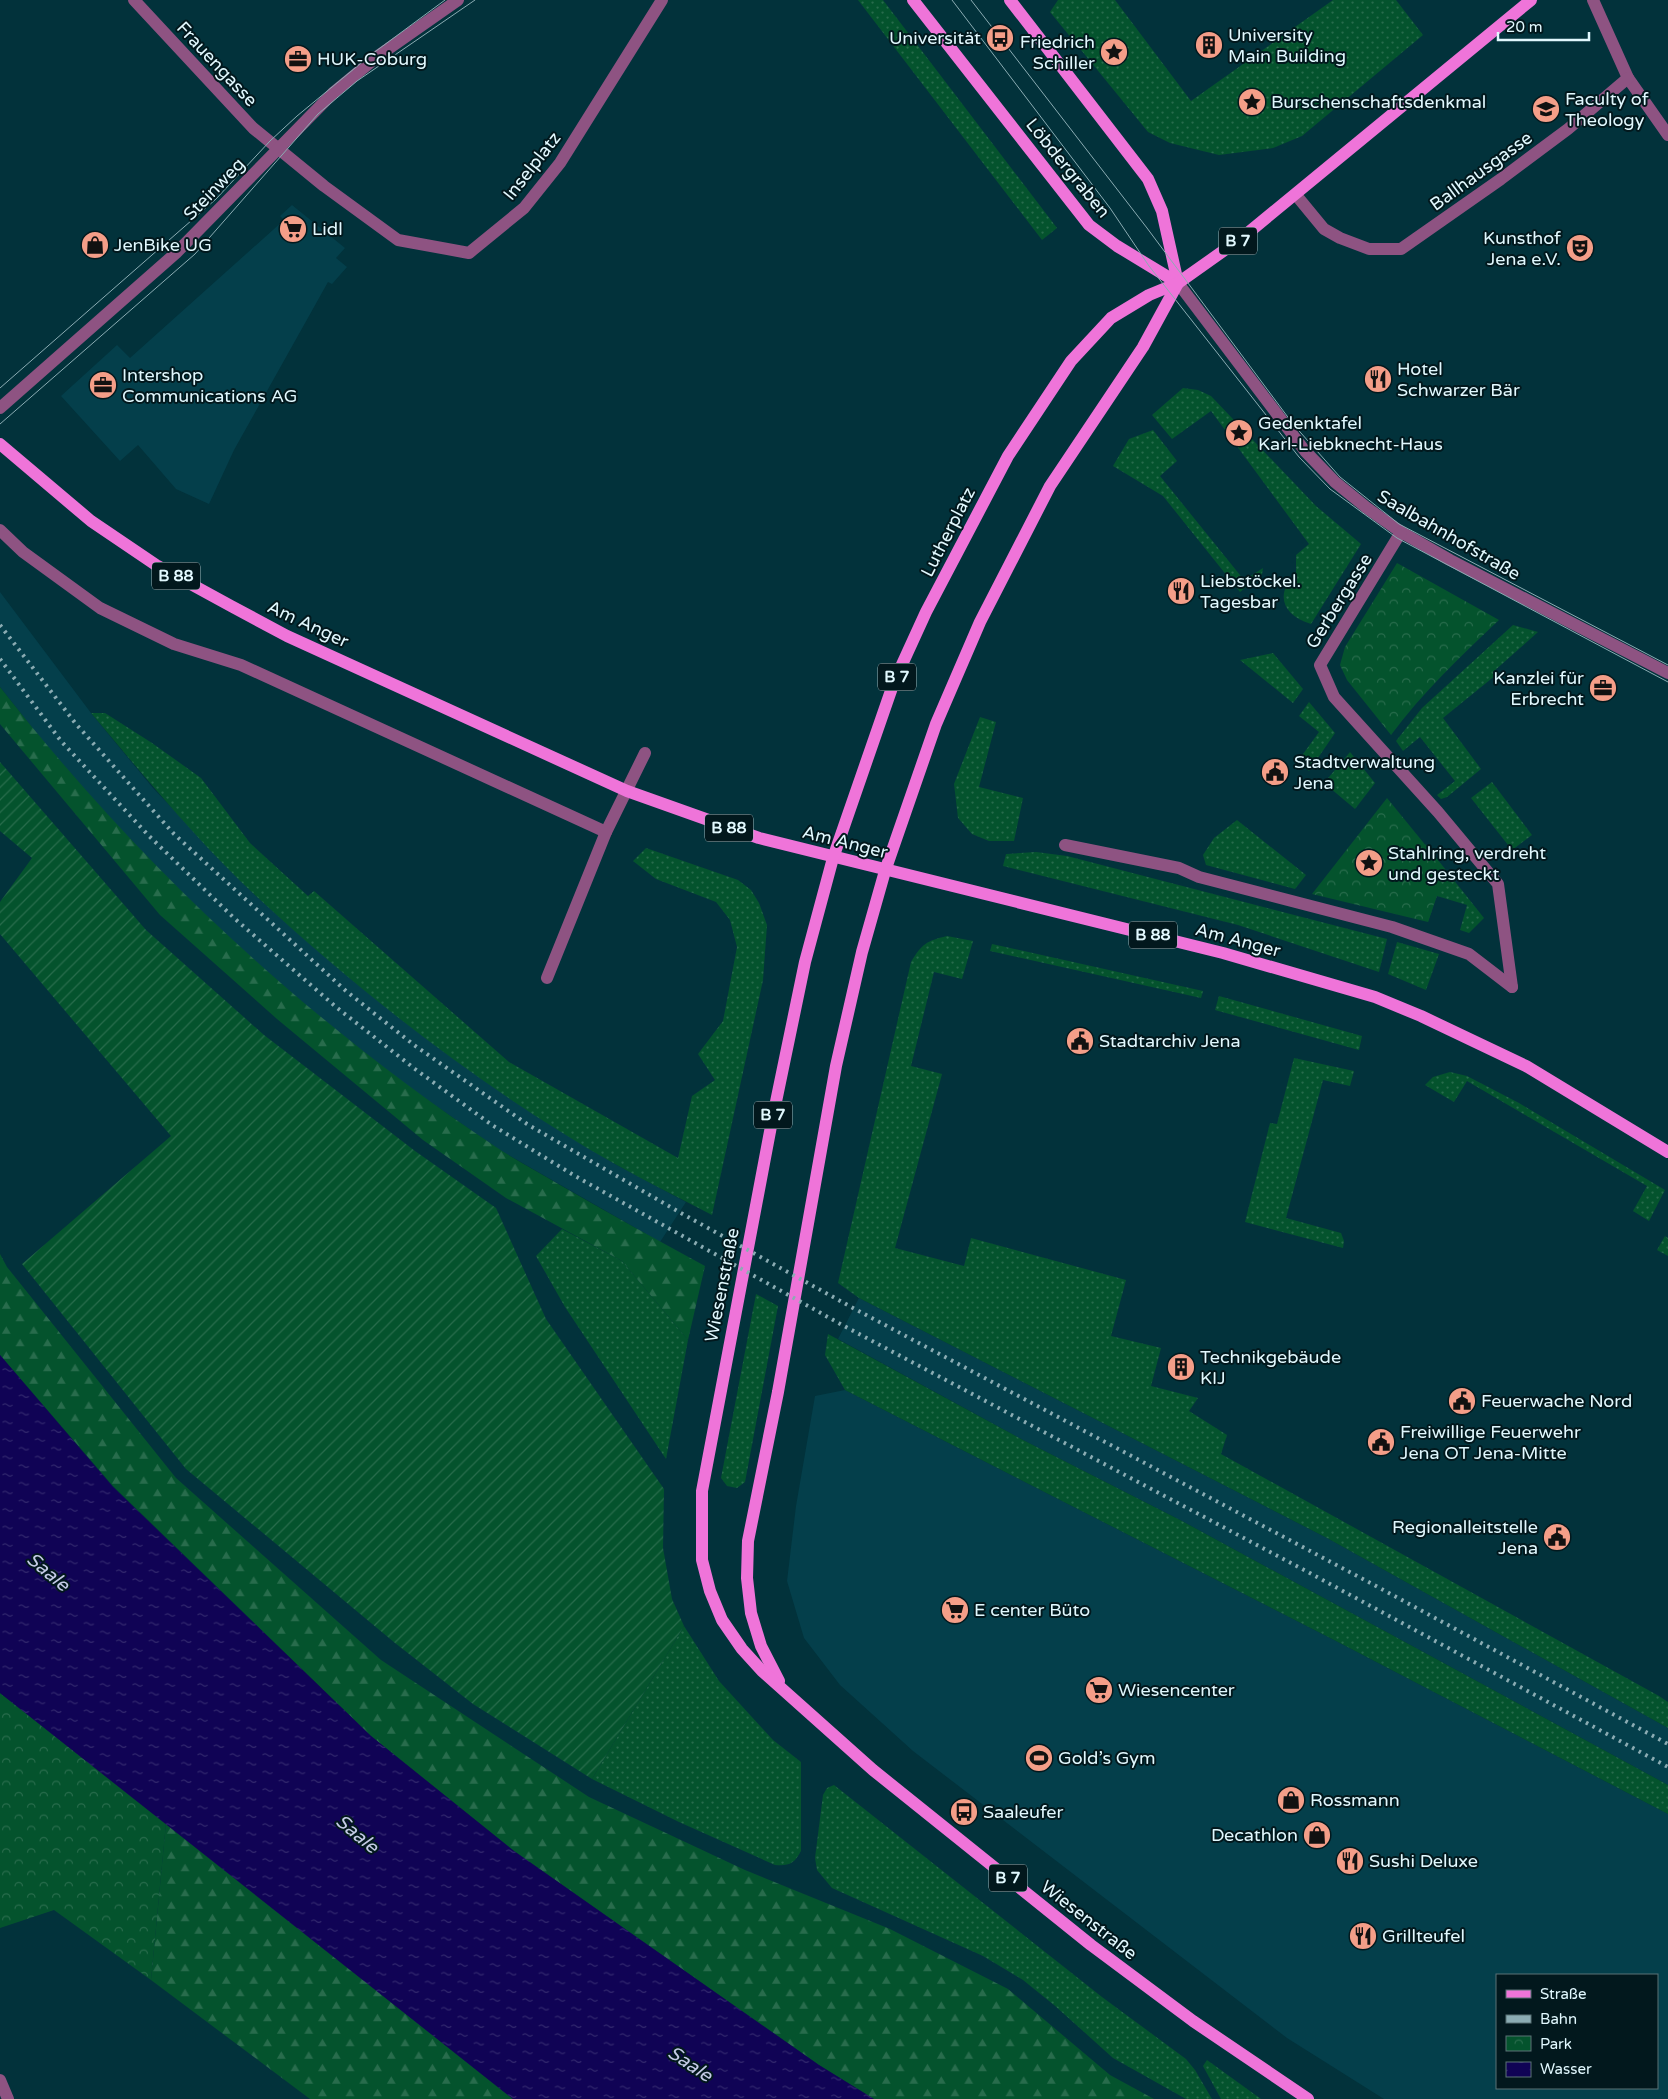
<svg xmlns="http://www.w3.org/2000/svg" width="1668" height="2099" font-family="'Varela Round',sans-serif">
  <defs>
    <pattern id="grass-dots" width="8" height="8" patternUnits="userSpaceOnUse" patternTransform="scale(1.25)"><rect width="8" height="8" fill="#04532d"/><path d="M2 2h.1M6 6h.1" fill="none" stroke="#286c4c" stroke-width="1.8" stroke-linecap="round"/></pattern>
    <pattern id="forest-firs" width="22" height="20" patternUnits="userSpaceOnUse" patternTransform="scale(1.25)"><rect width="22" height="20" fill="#04532d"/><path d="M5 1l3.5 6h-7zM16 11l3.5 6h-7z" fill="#286c4c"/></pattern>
    <pattern id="park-crowns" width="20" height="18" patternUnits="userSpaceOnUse" patternTransform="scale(1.25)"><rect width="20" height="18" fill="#04532d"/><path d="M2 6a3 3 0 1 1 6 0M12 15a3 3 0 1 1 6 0" fill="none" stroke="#286c4c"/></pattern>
    <pattern id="garden-furrows" width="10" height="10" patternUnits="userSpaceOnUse" patternTransform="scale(1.25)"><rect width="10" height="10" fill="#04532d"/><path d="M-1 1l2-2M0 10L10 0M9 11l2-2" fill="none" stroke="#286c4c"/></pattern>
    <pattern id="water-ripples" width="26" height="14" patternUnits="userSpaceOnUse" patternTransform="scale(1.25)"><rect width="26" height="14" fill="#100355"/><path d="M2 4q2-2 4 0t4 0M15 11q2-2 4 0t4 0" fill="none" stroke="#32286e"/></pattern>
  </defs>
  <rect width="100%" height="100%" fill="#02323b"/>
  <g fill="#043f4b" fill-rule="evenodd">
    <path d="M292,205L345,248L336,258L347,267L332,284L328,282L234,450L209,504L176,489L138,445L120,461L61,396L117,345L130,358L284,220L280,216Z"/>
    <path d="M0,592L91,713L153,788L255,895L355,982L435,1045L523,1107L615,1164L686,1202L660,1242L498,1149L403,1083L324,1021L217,928L115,824L45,744L0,687Z"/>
    <path d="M859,1298L1327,1538L1668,1728V1785L1182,1521L1023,1440L838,1339Z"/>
    <path d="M845,1390L1336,1641L1668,1814V2099H1384L1287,2038L913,1751L840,1685L804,1638L787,1581L796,1506L815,1396ZM1497,1975H1657V2088H1497Z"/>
  </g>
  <g fill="url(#grass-dots)">
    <path d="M858,0H883L1057,228L1042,240Z"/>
    <path d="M1058,0H1115L1191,101L1333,0H1396L1423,35L1302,136L1273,148L1219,155L1170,143L1148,132L1050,12Z"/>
    <path d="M1183,388L1198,390L1211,396L1316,506L1361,544L1311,624C1283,615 1274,595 1296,573V555L1309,544L1211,411L1172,439L1152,415Z"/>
    <path d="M1153,430L1177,461L1160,476L1244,580L1263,568L1262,574L1240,592L1163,496L1113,466L1129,439Z"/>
    <path d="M1513,625L1538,632L1493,672L1496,675L1443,718L1481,769L1447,797L1441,799L1437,795L1455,781L1420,737L1403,751L1396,741L1422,708Z"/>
    <path d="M1273,653L1303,689L1293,703L1240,660Z"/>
    <path d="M1309,702L1335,733L1309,771L1298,761L1319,732L1299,716Z"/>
    <path d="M91,713H105L152,743L201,778L250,843L308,896L314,891L509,1062L678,1158L692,1096L715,1080L698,1054L723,1021L737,947L730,920L716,902L656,879L633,861L646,848L738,880L751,890L759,903L767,925L763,980L712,1215C680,1198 647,1182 615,1164C486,1091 365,997 256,896C198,842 143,775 91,713Z"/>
    <path d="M980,717L996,722L979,787L1023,798L1014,841H989L972,834L958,818L954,784Z"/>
    <path d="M1350,752L1375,783L1355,809L1324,783Z"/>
    <path d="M1492,782L1532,835L1512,850L1471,798Z"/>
    <path d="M1237,820L1306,875L1295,889L1206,865L1203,855L1214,838Z"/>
    <path d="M1425,844L1484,918L1469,933L1460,930L1467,905L1437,896L1428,922Z"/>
    <path d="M1036,852L1067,856L1387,939L1379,972L1238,925L1003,866L1006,854Z"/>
    <path d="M947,936L973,941L962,979L934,972L911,1066L942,1074L895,1248L964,1266L971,1238L1126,1280L1111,1336L1161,1348L1151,1386L1198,1398L1189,1411L1227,1435L1221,1454L1659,1696L1668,1702V1728L1327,1538L859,1298L838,1283L911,962C922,944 926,941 947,936Z"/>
    <path d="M1397,942L1439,954L1426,990L1388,974Z"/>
    <path d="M992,944L1203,991L1201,998L990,951Z"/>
    <path d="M1219,996L1362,1036L1359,1050L1215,1010Z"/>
    <path d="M1294,1058L1354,1071L1350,1086L1323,1080L1286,1218L1341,1233L1344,1241L1343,1248L1245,1222L1270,1123L1277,1124Z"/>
    <path d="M1450,1072L1467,1076L1519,1103L1665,1190L1649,1221L1633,1211L1647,1186L1467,1081L1454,1102L1425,1085L1433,1077Z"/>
    <path d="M562,1229L622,1261L688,1340L666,1459L565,1307L536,1256Z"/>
    <path d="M1665,1236L1668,1238V1256L1657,1250Z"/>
    <path d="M756,1294L778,1306L745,1482L737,1488L727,1486L721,1478Z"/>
    <path d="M828,1334L1023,1440L1182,1521L1668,1785V1814L1336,1641L845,1390L825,1355Z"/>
    <path d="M684,1626L719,1681L773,1740L801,1762V1851C794,1864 789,1866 775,1865L679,1822L592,1779Z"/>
    <path d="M834,1785L1102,1997L1186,2059L1195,2070L1212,2099H1186L1113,2058L1054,2005L1023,1980L983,1956L832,1888L817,1870L815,1858L823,1795L827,1788Z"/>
    <path d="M1207,2060L1261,2099H1221L1203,2066Z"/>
  </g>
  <g fill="url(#forest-firs)">
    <path d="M0,687C140,866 307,1021 496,1147C517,1161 539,1172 560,1185C608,1213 657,1240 705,1266L688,1340L622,1261L506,1198L423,1140L277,1019L160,915L0,724Z"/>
    <path d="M0,1254L7,1267L176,1478L381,1660L589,1797L745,1870L890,1929L1008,1989L1110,2075L1154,2099H874L819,2065L514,1851L371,1736L113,1486L0,1355Z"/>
    <path d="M166,1823L513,2099H310L151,1980Z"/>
  </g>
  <g fill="url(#park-crowns)">
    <path d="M1397,563L1499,620C1460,657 1423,692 1391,735L1347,680L1340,665L1345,647Z"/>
    <path d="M1387,798L1445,869L1428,922L1312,894Z"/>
    <path d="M0,1693L166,1823L151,1980L54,1910L0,1928Z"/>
  </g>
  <path fill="url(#garden-furrows)" d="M0,762L146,930L264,1035L415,1151L496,1208L546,1319L664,1489L663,1548L672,1599L684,1626L592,1779L473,1704L395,1643L186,1469L22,1264L171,1136L0,934V902L32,858L0,831Z"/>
  <path fill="url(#water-ripples)" d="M0,1355L113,1487L371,1736L514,1851L819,2065L874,2099H513L0,1693Z"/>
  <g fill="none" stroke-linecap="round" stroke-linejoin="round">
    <g stroke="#8e5382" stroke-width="12">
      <path d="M134,0L253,128L324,186L398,240L469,253L524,208L560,163L662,0"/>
      <path d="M1593,0L1628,78L1668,135"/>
      <path d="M1296,195L1324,229L1340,238L1369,249H1401L1501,179L1568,129L1628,78"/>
      <path d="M1178,283L1305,451L1335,482L1367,508L1401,532L1450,560L1668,673"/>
      <path d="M0,408L176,253L333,93L378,56L458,0"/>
      <path d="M0,530L23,552L100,608L174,644L241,665L606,832"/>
      <path d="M1401,532L1320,665L1334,697L1438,812L1498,884L1512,987"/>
      <path d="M1065,845L1179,868L1199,877L1392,927L1469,954L1512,987"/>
      <path d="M547,978L606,832L645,753"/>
      <path d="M0,2080L8,2099"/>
    </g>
    <g stroke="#ef74d9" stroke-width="12">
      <path d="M913,0L1089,225L1117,246L1178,283"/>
      <path d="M1010,0L1148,179L1162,211L1178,283"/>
      <path d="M0,444L91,521L156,565L231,606L287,636L627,791L759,838L1223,953L1375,997L1421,1016L1526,1066L1668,1152"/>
      <path d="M779,1681L761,1646L751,1613L747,1578L748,1541L778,1392L836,1066L862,952L885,871L936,724L980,622L1050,486L1143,347L1178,283"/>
      <path d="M1308,2099L1193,2021L1091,1945L873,1770L762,1671L742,1649L722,1620L710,1591L702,1560V1491L772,1121L805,962L833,858L894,682L926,612L1008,456L1071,361L1111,318L1149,295L1178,283L1243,237L1531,0"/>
    </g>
    <g stroke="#8bacb3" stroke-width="1">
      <path d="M952,0L1110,208L1149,266L1299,457L1330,489L1397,538L1668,682"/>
      <path d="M971,0L1147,228L1293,424L1340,477L1399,524L1668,665"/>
      <path d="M0,388L216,199L270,141L297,116L372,54L445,0"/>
      <path d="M0,424L195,254L318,114L357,81L475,0"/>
    </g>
    <g stroke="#8bacb3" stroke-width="4" stroke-dasharray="2.5 5" stroke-linecap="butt">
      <path d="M0,625L76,724L174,834L346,991L414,1045L527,1124L679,1212L853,1308L1376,1586L1668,1744"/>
      <path d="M0,659L61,741L85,767L149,836L234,918L336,1007L415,1069L492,1125L575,1176L844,1326L1306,1571L1668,1767"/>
    </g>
  </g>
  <defs>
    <symbol id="bus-disc" viewBox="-11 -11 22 22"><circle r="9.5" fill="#f49e88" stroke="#02181d"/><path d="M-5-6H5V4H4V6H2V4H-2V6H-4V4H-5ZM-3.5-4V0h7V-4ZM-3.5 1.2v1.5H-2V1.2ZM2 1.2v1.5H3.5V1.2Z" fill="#111"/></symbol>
    <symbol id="building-disc" viewBox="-11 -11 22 22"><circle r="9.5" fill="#f49e88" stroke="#02181d"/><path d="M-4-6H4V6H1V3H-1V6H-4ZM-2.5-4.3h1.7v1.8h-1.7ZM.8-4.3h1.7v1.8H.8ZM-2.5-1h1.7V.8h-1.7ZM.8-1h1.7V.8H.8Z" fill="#111"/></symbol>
    <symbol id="sight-disc" viewBox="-11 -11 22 22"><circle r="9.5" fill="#f49e88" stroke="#02181d"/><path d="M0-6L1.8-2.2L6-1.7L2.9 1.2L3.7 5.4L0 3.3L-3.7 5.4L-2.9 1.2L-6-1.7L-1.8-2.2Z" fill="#111"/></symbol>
    <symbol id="office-disc" viewBox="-11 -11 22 22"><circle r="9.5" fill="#f49e88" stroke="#02181d"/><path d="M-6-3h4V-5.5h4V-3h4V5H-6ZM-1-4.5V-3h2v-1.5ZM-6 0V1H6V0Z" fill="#111"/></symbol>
    <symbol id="university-disc" viewBox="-11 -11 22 22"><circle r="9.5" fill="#f49e88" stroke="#02181d"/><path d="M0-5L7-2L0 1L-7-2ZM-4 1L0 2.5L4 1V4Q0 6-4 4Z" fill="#111"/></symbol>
    <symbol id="supermarket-disc" viewBox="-11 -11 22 22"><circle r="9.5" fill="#f49e88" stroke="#02181d"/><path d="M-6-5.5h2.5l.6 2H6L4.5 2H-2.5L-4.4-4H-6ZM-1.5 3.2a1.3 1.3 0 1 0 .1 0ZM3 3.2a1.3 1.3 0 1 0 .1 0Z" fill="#111"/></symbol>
    <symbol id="shop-disc" viewBox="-11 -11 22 22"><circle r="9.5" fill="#f49e88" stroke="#02181d"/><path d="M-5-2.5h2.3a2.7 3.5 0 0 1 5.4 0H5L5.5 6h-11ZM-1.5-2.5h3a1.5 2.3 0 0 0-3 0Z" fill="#111"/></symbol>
    <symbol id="theatre-disc" viewBox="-11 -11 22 22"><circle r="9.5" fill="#f49e88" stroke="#02181d"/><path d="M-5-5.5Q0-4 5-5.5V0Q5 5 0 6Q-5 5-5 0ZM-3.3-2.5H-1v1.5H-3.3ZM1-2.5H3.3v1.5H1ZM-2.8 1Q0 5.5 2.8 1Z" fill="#111"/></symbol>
    <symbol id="restaurant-disc" viewBox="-11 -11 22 22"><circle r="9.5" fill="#f49e88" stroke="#02181d"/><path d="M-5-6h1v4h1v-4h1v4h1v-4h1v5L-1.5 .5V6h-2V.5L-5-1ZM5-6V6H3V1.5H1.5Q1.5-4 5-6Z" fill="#111"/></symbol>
    <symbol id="civic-disc" viewBox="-11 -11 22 22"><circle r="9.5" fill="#f49e88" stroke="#02181d"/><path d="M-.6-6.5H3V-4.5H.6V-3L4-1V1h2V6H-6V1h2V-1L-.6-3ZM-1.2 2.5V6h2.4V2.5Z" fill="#111"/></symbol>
    <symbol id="stadium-disc" viewBox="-11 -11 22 22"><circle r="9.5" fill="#f49e88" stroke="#02181d"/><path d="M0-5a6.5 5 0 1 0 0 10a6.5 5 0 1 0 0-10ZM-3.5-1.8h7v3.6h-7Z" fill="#111"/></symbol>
  </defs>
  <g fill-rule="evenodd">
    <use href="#bus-disc" x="984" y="22" width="32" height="32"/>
    <use href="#building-disc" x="1193" y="29" width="32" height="32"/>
    <use href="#sight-disc" x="1098" y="36" width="32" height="32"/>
    <use href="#office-disc" x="282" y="43" width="32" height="32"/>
    <use href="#sight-disc" x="1236" y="86" width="32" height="32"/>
    <use href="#university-disc" x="1530" y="93" width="32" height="32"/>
    <use href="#supermarket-disc" x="277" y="213" width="32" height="32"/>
    <use href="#shop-disc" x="79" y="229" width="32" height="32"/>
    <use href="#theatre-disc" x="1564" y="232" width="32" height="32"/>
    <use href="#restaurant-disc" x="1362" y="363" width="32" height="32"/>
    <use href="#office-disc" x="87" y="369" width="32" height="32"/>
    <use href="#sight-disc" x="1223" y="417" width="32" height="32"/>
    <use href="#restaurant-disc" x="1165" y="575" width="32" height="32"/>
    <use href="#office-disc" x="1587" y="672" width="32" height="32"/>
    <use href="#civic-disc" x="1259" y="756" width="32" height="32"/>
    <use href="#sight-disc" x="1353" y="847" width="32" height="32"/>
    <use href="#civic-disc" x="1064" y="1025" width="32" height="32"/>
    <use href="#building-disc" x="1165" y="1351" width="32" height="32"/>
    <use href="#civic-disc" x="1446" y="1385" width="32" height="32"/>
    <use href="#civic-disc" x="1365" y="1426" width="32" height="32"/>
    <use href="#civic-disc" x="1541" y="1521" width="32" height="32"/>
    <use href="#supermarket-disc" x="939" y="1594" width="32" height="32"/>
    <use href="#supermarket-disc" x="1083" y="1674" width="32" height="32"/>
    <use href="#stadium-disc" x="1023" y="1742" width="32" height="32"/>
    <use href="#shop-disc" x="1275" y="1784" width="32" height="32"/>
    <use href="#bus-disc" x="948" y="1796" width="32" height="32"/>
    <use href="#shop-disc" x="1301" y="1819" width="32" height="32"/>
    <use href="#restaurant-disc" x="1334" y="1845" width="32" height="32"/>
    <use href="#restaurant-disc" x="1347" y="1920" width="32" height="32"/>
  </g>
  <g text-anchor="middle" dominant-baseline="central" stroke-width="4" stroke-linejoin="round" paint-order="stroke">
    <g fill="#02181d" stroke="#9eb5ba" stroke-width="1">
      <rect x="1219" y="227.5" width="38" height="27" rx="4"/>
      <rect x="152" y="562.5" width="48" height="27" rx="4"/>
      <rect x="878" y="663.5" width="38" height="27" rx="4"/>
      <rect x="705" y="814.5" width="48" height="27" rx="4"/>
      <rect x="1129" y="921.5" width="48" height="27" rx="4"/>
      <rect x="754" y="1101.5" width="38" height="27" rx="4"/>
      <rect x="989" y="1864.5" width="38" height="27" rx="4"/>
    </g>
    <g font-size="16" font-weight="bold" fill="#e1f8fe">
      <text x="1238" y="241">B 7</text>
      <text x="176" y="576">B 88</text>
      <text x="897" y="677">B 7</text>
      <text x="729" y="828">B 88</text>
      <text x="1153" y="935">B 88</text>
      <text x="773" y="1115">B 7</text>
      <text x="1008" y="1878">B 7</text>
    </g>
    <g font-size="18" fill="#e1f8fe" stroke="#02181d" text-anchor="start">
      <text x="1228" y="35">University<tspan x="1228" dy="21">Main Building</tspan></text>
      <text x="981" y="38" text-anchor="end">Universität</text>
      <text x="1095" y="42" text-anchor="end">Friedrich<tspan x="1095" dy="21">Schiller</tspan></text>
      <text x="317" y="59">HUK-Coburg</text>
      <text x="1565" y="99">Faculty of<tspan x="1565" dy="21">Theology</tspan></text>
      <text x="1271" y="102">Burschenschaftsdenkmal</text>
      <text x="312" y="229">Lidl</text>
      <text x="1561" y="238" text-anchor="end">Kunsthof<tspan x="1561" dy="21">Jena e.V.</tspan></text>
      <text x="114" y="245">JenBike UG</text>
      <text x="1397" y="369">Hotel<tspan x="1397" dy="21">Schwarzer Bär</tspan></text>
      <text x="122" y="375">Intershop<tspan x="122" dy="21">Communications AG</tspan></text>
      <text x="1258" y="423">Gedenktafel<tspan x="1258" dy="21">Karl-Liebknecht-Haus</tspan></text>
      <text x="1200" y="581">Liebstöckel.<tspan x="1200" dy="21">Tagesbar</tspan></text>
      <text x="1584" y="678" text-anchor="end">Kanzlei für<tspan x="1584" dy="21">Erbrecht</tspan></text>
      <text x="1294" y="762">Stadtverwaltung<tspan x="1294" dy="21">Jena</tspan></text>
      <text x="1388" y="853">Stahlring, verdreht<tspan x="1388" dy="21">und gesteckt</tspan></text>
      <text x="1099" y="1041">Stadtarchiv Jena</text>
      <text x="1200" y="1357">Technikgebäude<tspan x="1200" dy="21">KIJ</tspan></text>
      <text x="1481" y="1401">Feuerwache Nord</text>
      <text x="1400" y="1432">Freiwillige Feuerwehr<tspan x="1400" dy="21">Jena OT Jena-Mitte</tspan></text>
      <text x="1538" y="1527" text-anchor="end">Regionalleitstelle<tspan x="1538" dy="21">Jena</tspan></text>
      <text x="974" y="1610">E center Büto</text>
      <text x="1118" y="1690">Wiesencenter</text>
      <text x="1058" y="1758">Gold’s Gym</text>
      <text x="1310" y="1800">Rossmann</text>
      <text x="983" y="1812">Saaleufer</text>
      <text x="1298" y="1835" text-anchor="end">Decathlon</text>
      <text x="1369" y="1861">Sushi Deluxe</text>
      <text x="1382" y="1936">Grillteufel</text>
    </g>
    <g font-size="18" fill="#e1f8fe" stroke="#02181d">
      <text transform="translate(217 64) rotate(47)">Frauengasse</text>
      <text transform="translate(532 166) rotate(-52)">Inselplatz</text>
      <text transform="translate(1068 168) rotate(51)">Löbdergraben</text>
      <text transform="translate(1481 171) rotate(-36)">Ballhausgasse</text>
      <text transform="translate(214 189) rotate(-46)">Steinweg</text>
      <text transform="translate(948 532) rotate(-63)">Lutherplatz</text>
      <text transform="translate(1449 535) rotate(30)">Saalbahnhofstraße</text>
      <text transform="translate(1339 601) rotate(-58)">Gerbergasse</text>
      <text transform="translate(308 624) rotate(25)">Am Anger</text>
      <text transform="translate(845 842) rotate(14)">Am Anger</text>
      <text transform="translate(1238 940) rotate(15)">Am Anger</text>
      <text transform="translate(722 1285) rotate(-79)">Wiesenstraße</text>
      <text transform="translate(1089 1920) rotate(38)">Wiesenstraße</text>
    </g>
    <g font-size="19" font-style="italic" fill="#c4cbe6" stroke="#02181d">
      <text transform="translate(48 1572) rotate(40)">Saale</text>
      <text transform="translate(357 1834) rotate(40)">Saale</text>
      <text transform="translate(690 2064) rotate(34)">Saale</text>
    </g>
  </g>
  <rect x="1496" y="1974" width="162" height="115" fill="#02181d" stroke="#5b7277"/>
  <rect x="1506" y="1990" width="25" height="8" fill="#ef74d9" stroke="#5b7277"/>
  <text x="1540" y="1999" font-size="15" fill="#e1f8fe">Straße</text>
  <rect x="1506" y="2015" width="25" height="8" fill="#8bacb3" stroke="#5b7277"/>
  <text x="1540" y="2024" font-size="15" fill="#e1f8fe">Bahn</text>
  <rect x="1506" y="2036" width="25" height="15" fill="url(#park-crowns)" stroke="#5b7277"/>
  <text x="1540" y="2049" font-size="15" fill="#e1f8fe">Park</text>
  <rect x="1506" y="2062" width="25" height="15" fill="url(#water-ripples)" stroke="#5b7277"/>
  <text x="1540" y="2074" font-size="15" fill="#e1f8fe">Wasser</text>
  <path d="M1498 32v8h91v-8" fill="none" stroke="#e1f8fe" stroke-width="2.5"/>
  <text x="1506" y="32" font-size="15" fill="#e1f8fe" stroke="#02181d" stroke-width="4" paint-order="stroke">20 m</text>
</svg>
